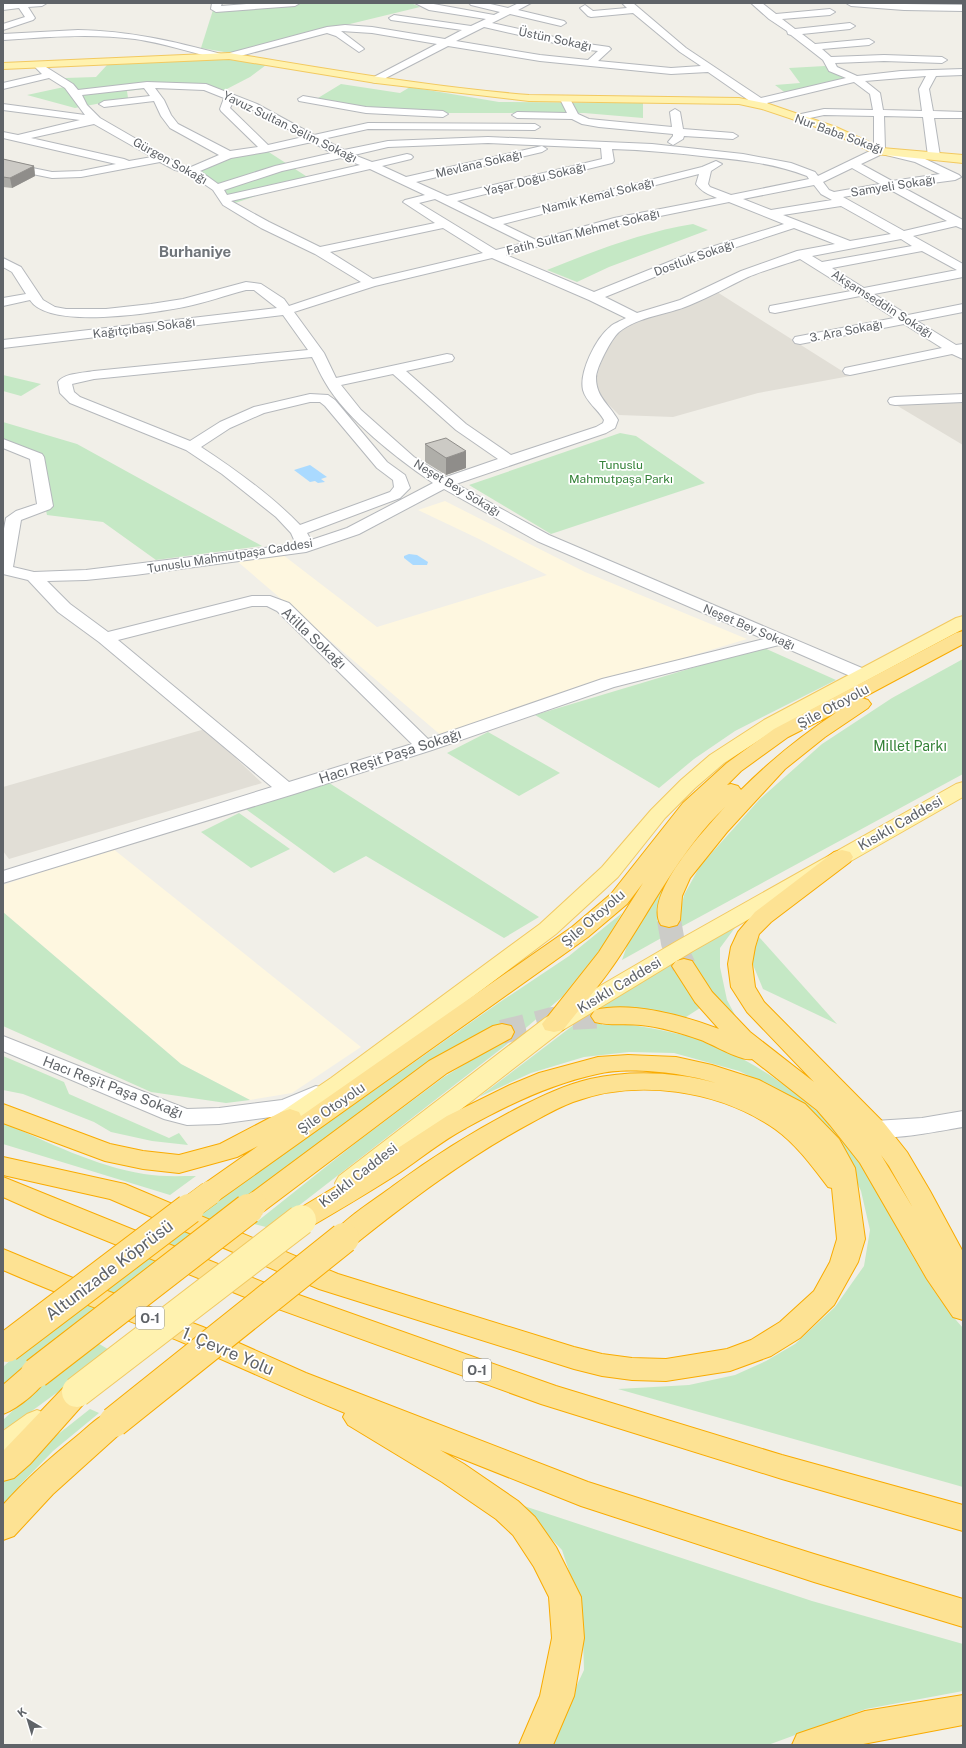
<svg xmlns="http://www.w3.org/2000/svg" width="966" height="1748" font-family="'Public Sans',sans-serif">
  <rect width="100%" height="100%" fill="#f1efe8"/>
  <g fill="#fef7e0">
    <path d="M445,501L585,572L747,639L486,718L488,721L443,737L238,562L283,555L377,627L547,575L479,539L418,510Z"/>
    <path d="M112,848L361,1047L292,1093L250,1100L181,1064L3,912V885Z"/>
  </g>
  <g fill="#e1ded6">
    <path d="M717,292L850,376L758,393L673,417L619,415L599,395L596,379L603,357L610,341L630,324L693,304Z"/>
    <path d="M963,402V445L896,405Z"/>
    <path d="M205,729L262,783L9,859L3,851V787Z"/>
  </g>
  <g fill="#c5e8c5">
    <path d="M305,3H411L420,7L230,53L201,48L213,10Z"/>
    <path d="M225,59L266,65L250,77L223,91L163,87L127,91L128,98L75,108L27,95L64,87L65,78L96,77L107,65Z"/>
    <path d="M825,66L850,79L787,94L775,85L800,83L789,68Z"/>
    <path d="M341,84L400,93L410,87L499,102L643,103V118L584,113H434L369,110L318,98Z"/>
    <path d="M264,149L309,178L232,204L193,167Z"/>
    <path d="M693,224L708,230L609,267L577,282L547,270C594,251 643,232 693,224Z"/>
    <path d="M3,375L41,384L21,396L3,391Z"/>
    <path d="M3,422L77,444L262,546L156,560L103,522L47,515L34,455L3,445Z"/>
    <path d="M620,433L636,436L705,483L551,534L469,485Z"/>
    <path d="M762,647L836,680L735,731L694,759L659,788L535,715Z"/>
    <path d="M963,659V774L681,927L622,960L629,940L677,867L662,900L657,921L678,922L684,895L700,866L760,799L822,744L892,698Z"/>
    <path d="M488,732L560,773L519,796L447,753Z"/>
    <path d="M323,779L539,917L504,938L366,856L334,873L243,807Z"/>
    <path d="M239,813L290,849L251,868L201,832Z"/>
    <path d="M3,912L181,1064L250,1100L226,1103L151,1092L3,1026Z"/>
    <path d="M622,913L603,946L562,997L506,1045L270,1228L254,1224L357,1142L444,1077L507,1038L495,1025L431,1061L3,1387V1367L18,1353L62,1319L230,1192L497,1004L569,956Z"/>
    <path d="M740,921L720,948V967L727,1000L742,1028L684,985L700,1008L683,1019L603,1016L602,1025C608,1025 614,1024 620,1024C638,1025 656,1029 674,1033C681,1035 690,1036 697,1038C756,1060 826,1107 859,1161C893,1216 919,1279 963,1328V1487L618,1389L689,1385L735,1375L766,1361L795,1344L835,1307L864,1266L870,1230L861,1191L844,1155L825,1128L789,1095L739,1071L674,1053L629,1052L584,1057L531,1073L479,1097L571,1027L621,993Z"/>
    <path d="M759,937L837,1024L763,989L751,960Z"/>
    <path d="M3,1056L64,1082L69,1094L169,1138L179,1133L188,1145L152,1141L111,1132L94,1122L23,1094L3,1090Z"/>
    <path d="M3,1123C49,1142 94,1166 144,1174C161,1177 179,1176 196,1176L170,1195L3,1144Z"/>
    <path d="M96,1342L111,1351L66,1386L3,1432V1420L45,1380Z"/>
    <path d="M90,1409L99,1413L53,1451L20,1485L22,1488L3,1508V1481L42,1447Z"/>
    <path d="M518,1504L812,1601L963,1644V1691L866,1709L768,1745H549L584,1670L582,1610L562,1550Z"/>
  </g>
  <g fill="#aadaff">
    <path d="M310,465L327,477L321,479L325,482L318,483L315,481L310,482L294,470Z"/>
    <path d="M409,554L417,555L428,562L427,565H413L404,558V556Z"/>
  </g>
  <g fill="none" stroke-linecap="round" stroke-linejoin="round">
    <g stroke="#ccccc8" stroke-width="24" stroke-dasharray="24 12" stroke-linecap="butt">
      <path d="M669,920L673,943L684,966"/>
      <path d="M502,1032L553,1019L603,1016"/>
    </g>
    <defs>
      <g id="minor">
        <path d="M15,3H47L42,6L28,7L35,18L33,20L3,30V24L25,17L19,8L3,10V4Z"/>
        <path d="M212,3H222L221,6L259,3H300L295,6L216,12L211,9Z"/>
        <path d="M415,3H428L494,15L500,12L471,5L469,3H486L508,8L519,3H531L518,10L564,21L566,23L561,26L510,14L492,23L581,43L609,47L611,49L598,61L671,68L701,66L680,52L633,13L591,17L588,16L580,8L585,5L593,11L627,8L622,3H633L686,48L761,98L846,78L829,71L823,60L791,35L788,34L787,31L769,19L751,3H762L776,14L830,9L835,12L830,15L782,19L795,29L850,23L855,26L850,29L802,34L815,44L869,39L874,42L869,45L822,49L831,57L884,55L942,57L947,60L942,63L884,61L835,63L837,67L857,76L901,71L963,69V75L936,76L929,89L933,111L963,112V118H934L940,156L938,158L934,159L928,156L923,117L884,116L885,149L923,158L959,175L961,177L955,180L902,187L963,220V229L956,226L913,236L963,264V277L874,294L908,315L963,304V312L917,321L956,345L963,344V359L952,354L850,375L845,374L843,371L845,368L942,348L904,324L800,344L795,343L793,340L795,337L894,318L860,296L775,313L770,312L769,309L770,306L851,291L800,259C783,265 765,270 748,277C729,286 710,297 690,305C667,315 639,316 619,332C611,339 596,368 596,378C596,397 609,404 618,420L615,428L606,433L456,484L549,535L869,671L872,675L869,679L863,680L857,679L779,645L614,687L432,750L294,794L3,883V871L272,787L99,642L58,612L28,580L3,574V534L6,518L16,511L37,504L30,459L3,448V439L42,454L44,457L53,506L50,509L21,520L13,567L34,572L86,570L296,544L291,533L276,517L222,474L186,450L70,403L60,393L58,382C64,373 84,373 94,371L308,350L283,315L3,348V340L277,308L254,290H246C226,295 205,303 184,307C153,313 49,330 30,300L3,306V298L26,294L12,272L3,267V258L21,267L43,300L55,307L66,309H106L151,304L183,299L246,282L261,284L284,299L289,306L361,282L315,254L261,228L223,205L213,190L188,173L175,170L160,162L81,177L52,178L3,168V162L52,172L81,171L116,164L3,138V132L18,135L80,120L3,110V104L85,115L65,88L49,78L3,89V83L42,74L33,65L38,62L73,84L78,90L147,82L206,84L257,104L314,135L368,123L535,124L540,127L535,130L368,129L323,139L344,150L388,141L488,137L652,144L743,154L791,163L815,172L818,176L874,149V116L824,115L796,121L791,118L792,116L824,109L873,110L870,94L854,82L767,103L770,106L765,109L754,104L708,72L671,74L540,61L448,46L376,83L372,82L371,80L372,78L437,44L372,33L341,31L362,47L364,49L359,52L336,36L327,33L229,59L224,56L226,54L327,27L345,25L372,27L445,39L462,30L391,20L389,18L394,15L471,26L486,19L429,10ZM484,27L581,49L598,51L588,60L540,55L456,41ZM926,76L919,89L922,111L883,110L880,93L865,81ZM144,88L150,96L104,101L99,104L104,107L154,101L161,116L170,128L219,155L191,167L183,166L100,118L87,105L82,95ZM155,88L204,90L224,98L220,109L221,111L258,147L230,151L178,124L171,115L164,100ZM233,102L249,108L303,137L268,145L230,108ZM94,124L152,157L129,161L124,159L31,138ZM312,142L332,153L275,166L218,184L200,171L231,158L266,152ZM488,143L601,148L602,159L447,196L416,182L542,152L547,149L542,146L406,177L382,166L411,159L413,157L411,155L407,154L372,162L354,155L388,147ZM612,149C645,150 678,153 710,157C743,160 776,164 807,176L809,179L731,195L710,187L708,184L711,171L722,164L716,161L702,167L493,219L457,201L612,163L614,161ZM882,154L915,162L940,174L892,181L861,164ZM341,158L360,165L227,195L224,190L282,171ZM852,168L880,184L834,192L829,190L823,182ZM370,169L425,195L405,200L403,202L435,223L320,247L269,222L231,201ZM699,174L696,184C702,192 708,194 717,198L614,218L536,240L503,224ZM814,185L821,194L832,200L771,210L743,199ZM889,189L947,221L904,231L843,197ZM435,199L524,243L496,250L419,203ZM729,202L784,224L686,255L594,292L506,255L616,225ZM841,206L891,234L850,241L783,215ZM443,228L483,253L373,279L330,252ZM794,228L835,244L797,251L741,271L680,300L637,313L605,297L694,261ZM901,239L912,246L822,262L812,256ZM922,251L957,270L864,288L832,268ZM492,258L589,300L626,318C621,321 614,323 610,327C596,338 579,372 583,390C586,402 598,409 604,420L603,423L596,427L511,455L466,424L406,371L452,361L454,358L452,355L447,354L336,378L324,353L294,312L375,286ZM312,357C317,366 320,374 325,382C346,419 398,459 433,483L347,528L311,540L307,533L400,498L410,488L405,475L387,462L335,400L328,395L310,394L254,407L220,422L190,441L80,397L74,392L72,384L94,379ZM393,374L456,430L498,459L446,477L414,457L361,410L341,385ZM310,402H320L325,406L377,468L393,480L394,487L390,492L300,525C271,495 236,470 201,447L230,428L264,413ZM444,489L537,541L764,639L602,679L428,739L289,603L270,596H252L108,632L70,604L47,581L86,580L135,575L306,552L359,534ZM252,606H267L277,611L412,744L289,782L118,640Z"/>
        <path d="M846,3L963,5V11L904,10L851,6Z"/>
        <path d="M78,30C130,31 172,41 221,54L223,56L218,59C190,52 163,43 135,39C91,33 47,37 3,40V34Z"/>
        <path d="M303,96L366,107L443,111L448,114L443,117L366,113L299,101L298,99Z"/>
        <path d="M565,96L569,97L578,114L589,119L672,127L670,112L675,109L680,112L683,129L733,133L738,136L733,139L684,136L683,139L673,145L668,142L673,136V134L599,127L582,124L572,119L517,118L512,115L517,112L567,113L560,99Z"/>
        <path d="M963,394V402L895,405L890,404L888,401L890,398L895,397Z"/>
        <path d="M3,1036L187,1109L219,1108L282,1100L316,1086L324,1088L327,1094L324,1100L286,1115L219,1124L187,1125L164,1119L3,1051Z"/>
        <path d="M963,1111V1127C938,1131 890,1142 867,1135L863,1129L867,1123L875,1121L922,1118Z"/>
      </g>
      <g id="major">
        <path d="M229,53C329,69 428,87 529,95L739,98L769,104L836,127L882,148L963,155V163L876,154L828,131L762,109L739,104L529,101L376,83L229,59L3,69V63Z"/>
        <path d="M963,616V629L778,728L724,763L695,788L665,818L618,877L556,934L349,1090L299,1124L285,1137L276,1140L267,1137L263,1131L267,1125L281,1112L331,1078L540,924L602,867L651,810L681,780L710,755L764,720L956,618Z"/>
        <path d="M963,782V797L693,951L563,1030L357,1190L348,1192L339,1190L335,1183L339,1176L545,1018L677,941L956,784Z"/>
        <path d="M37,1410L47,1414L52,1422C44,1437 19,1455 3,1460V1431L27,1414Z"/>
      </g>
      <g id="highway">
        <path d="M963,631V644L862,698L868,700L871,704L868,708L825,737L785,769L727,832L690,878L682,896L680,920L677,925L669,927L661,925C642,896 707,827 726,806C680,850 652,908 617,960C601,984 581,1007 563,1030L554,1032L545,1030L542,1024L599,952L643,883L627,904L588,937L219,1200L210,1203L201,1200L197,1193L201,1186L258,1146L237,1157L179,1173L143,1169L105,1161L3,1123V1104L110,1144L143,1151L179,1155L220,1144L281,1112L290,1109L299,1112L301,1116L572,927L611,894L683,803L727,763L774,729L956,633ZM837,712C802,735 771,760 741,790L738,786L731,784L727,785L741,771L788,737Z"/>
        <path d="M842,850L850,852L853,857L850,862L771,922L759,934L755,947L752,964L755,987L764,1002L884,1123L907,1152L930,1191L963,1252V1320L953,1317L927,1279L860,1163L830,1125L817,1110L752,1059C742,1062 712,1044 701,1040C681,1033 661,1027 641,1025C625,1023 610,1026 595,1022L591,1016L595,1010C631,1001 685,1016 719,1029L695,1002L672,966L676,961L684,959L692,961L712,992L750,1032L814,1082L747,1012L731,987L728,964L731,947L738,932L755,912L834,852ZM881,1155L889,1166L913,1208Z"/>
        <path d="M502,1024L511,1026L514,1032L511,1038L447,1073L264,1211L255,1214L246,1211L242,1204L246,1197L429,1061L493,1026Z"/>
        <path d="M628,1055L676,1057L712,1065L759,1080L805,1104L839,1139L855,1168L865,1239L858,1262L834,1305L800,1338L771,1356L730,1371L666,1381L632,1380L602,1376L574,1369L319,1289L110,1199L3,1175V1157L125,1184L338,1274L574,1347L602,1354L632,1358L666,1359L727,1349L751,1340L780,1322L814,1291L830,1262L837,1239L832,1188L828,1187C812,1166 796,1144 775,1129C719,1090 637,1078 573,1102C557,1108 542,1117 527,1125C465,1159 409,1201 354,1245L344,1248L334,1245L330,1238C340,1221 376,1199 393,1186C434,1156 477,1129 522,1106C544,1095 565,1085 590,1079C631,1070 676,1072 716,1083C685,1073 628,1066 597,1074C551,1084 507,1105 466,1128C441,1141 419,1160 396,1175C368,1193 339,1210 310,1227L301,1230L292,1227L288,1220L292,1213L378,1161L447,1116L510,1085L539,1073L598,1057Z"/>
        <path d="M3,1177L265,1283L556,1386L782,1455L963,1505V1531L782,1479L541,1404L245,1297L48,1217L3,1197Z"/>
        <path d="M3,1249L73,1278L203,1327L306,1373L588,1482L814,1554L963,1599V1627L814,1582L581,1506L440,1450L464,1464L518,1501L535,1517L556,1547L581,1597L584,1638L574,1696L553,1745H519L540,1696L552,1638L549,1597L534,1567L513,1535L496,1519L442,1482L348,1425L343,1417L345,1413C291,1391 238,1366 184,1343C124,1318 62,1296 3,1270Z"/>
        <path d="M36,1362L46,1365L50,1373C43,1388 19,1408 3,1414V1385L26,1365Z"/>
        <path d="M77,1380L87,1384L92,1392L87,1400L30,1464L14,1478L3,1481V1451L67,1384Z"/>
        <path d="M114,1410L124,1414L129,1422L124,1430L53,1494L14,1536L3,1540V1505C25,1480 51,1457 77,1436C89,1426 99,1415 114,1410Z"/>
        <path d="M963,1695V1725L858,1745H792L797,1734L865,1711Z"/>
      </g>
    </defs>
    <use href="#minor" stroke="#b5b8bc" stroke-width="2"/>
    <use href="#major" stroke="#f2c960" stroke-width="2"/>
    <use href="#highway" stroke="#f9ab00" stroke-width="2"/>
    <use href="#minor" fill="#fff" fill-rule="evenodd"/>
    <use href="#major" fill="#fff2af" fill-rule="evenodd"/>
    <use href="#highway" fill="#fde293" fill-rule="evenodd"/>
    <defs>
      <path id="major-bridge" d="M77,1392L301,1220"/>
      <g id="highway-bridge-far1">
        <path d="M187,1210L210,1193"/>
        <path d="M247,1210L255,1204"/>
      </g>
      <g id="highway-bridge">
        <path d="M7,1347L189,1209"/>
        <path d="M36,1373L248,1209"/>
        <path d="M114,1422L344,1238"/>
      </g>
    </defs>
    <use href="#major-bridge" stroke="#f2c960" stroke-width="32" stroke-linecap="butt"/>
    <use href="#highway-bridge-far1" stroke="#f9ab00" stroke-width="25" stroke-linecap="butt"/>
    <use href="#highway-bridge" stroke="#f9ab00" stroke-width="32" stroke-linecap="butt"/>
    <use href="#major-bridge" stroke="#fff2af" stroke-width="30"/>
    <use href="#highway-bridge-far1" stroke="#fde293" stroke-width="24"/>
    <use href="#highway-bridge" stroke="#fde293" stroke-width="30"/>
  </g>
  <g fill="#afaea9">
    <path d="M3,159L34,166L35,176L12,188L3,187Z"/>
    <path d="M425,444L466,468L446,475L425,462Z"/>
  </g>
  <g fill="#8f8d8a">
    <path d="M34,166L35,176L12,188L10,178Z"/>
    <path d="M466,451V468L446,475V458Z"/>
  </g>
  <g fill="#cccac5" stroke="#8f8d8a">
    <path d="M3,159L34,166L10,178L3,177Z"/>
    <path d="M446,438L466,451L446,458L425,444Z"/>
  </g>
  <g text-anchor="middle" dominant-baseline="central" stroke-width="3.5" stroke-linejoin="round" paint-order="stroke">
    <g font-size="12" fill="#5f6368" stroke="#fff">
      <text transform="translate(555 39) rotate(12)">Üstün Sokağı</text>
      <text transform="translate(290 127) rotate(26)">Yavuz Sultan Selim Sokağı</text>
      <text transform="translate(839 134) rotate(20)">Nur Baba Sokağı</text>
      <text transform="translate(170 161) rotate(29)">Gürgen Sokağı</text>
      <text transform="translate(479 164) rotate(-13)">Mevlana Sokağı</text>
      <text transform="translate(535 179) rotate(-14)">Yaşar Doğu Sokağı</text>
      <text transform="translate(893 186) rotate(-9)">Samyeli Sokağı</text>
      <text transform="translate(598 196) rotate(-14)">Namık Kemal Sokağı</text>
      <text transform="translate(583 232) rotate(-14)">Fatih Sultan Mehmet Sokağı</text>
      <text transform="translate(694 258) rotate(-20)">Dostluk Sokağı</text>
      <text transform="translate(882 304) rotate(32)">Akşamseddin Sokağı</text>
      <text transform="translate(144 328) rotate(-7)">Kağıtçıbaşı Sokağı</text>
      <text transform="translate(846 331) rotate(-11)">3. Ara Sokağı</text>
      <text transform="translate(457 488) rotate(31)">Neşet Bey Sokağı</text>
      <text transform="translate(230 556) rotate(-9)">Tunuslu Mahmutpaşa Caddesi</text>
      <text transform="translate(749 627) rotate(23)">Neşet Bey Sokağı</text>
    </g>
    <g font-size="12" fill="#348238" stroke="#fff">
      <text x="621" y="465">Tunuslu<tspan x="621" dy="14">Mahmutpaşa Parkı</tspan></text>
    </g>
    <g fill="#fff" stroke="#8f9295" stroke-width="1">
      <rect x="136" y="1307" width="28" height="22" rx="3"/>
      <rect x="463" y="1359" width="28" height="22" rx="3"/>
    </g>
    <g font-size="13" font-weight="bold" fill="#5f6368">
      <text x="150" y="1318">O-1</text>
      <text x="477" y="1370">O-1</text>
    </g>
    <g font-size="14" fill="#5f6368" stroke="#fff">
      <text transform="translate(314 638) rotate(43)">Atilla Sokağı</text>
      <text transform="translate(833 706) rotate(-28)">Şile Otoyolu</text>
      <text transform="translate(390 756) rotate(-18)">Hacı Reşit Paşa Sokağı</text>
      <text transform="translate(900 823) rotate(-30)">Kısıklı Caddesi</text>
      <text transform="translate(593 918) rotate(-41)">Şile Otoyolu</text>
      <text transform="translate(619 985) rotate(-31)">Kısıklı Caddesi</text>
      <text transform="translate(113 1087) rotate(21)">Hacı Reşit Paşa Sokağı</text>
      <text transform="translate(331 1108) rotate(-35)">Şile Otoyolu</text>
      <text transform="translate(358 1175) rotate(-38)">Kısıklı Caddesi</text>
    </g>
    <g font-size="14" fill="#348238" stroke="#fff">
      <text x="910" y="746">Millet Parkı</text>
    </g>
    <g font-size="15" font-weight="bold" fill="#70757a" stroke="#fff">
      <text x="195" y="251">Burhaniye</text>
    </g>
    <g font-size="17" fill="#5f6368" stroke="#fff">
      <text transform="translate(109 1270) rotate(-37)">Altunizade Köprüsü</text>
      <text transform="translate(228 1351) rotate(23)">1. Çevre Yolu</text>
    </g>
  </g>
  <rect width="966" height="1748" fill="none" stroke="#5f6368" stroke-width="8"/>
  <g transform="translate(28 1720) rotate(322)" stroke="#ffffff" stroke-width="3" paint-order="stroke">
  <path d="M0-3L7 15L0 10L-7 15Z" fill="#5f6368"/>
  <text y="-6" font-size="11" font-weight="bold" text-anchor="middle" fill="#5f6368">K</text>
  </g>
</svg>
